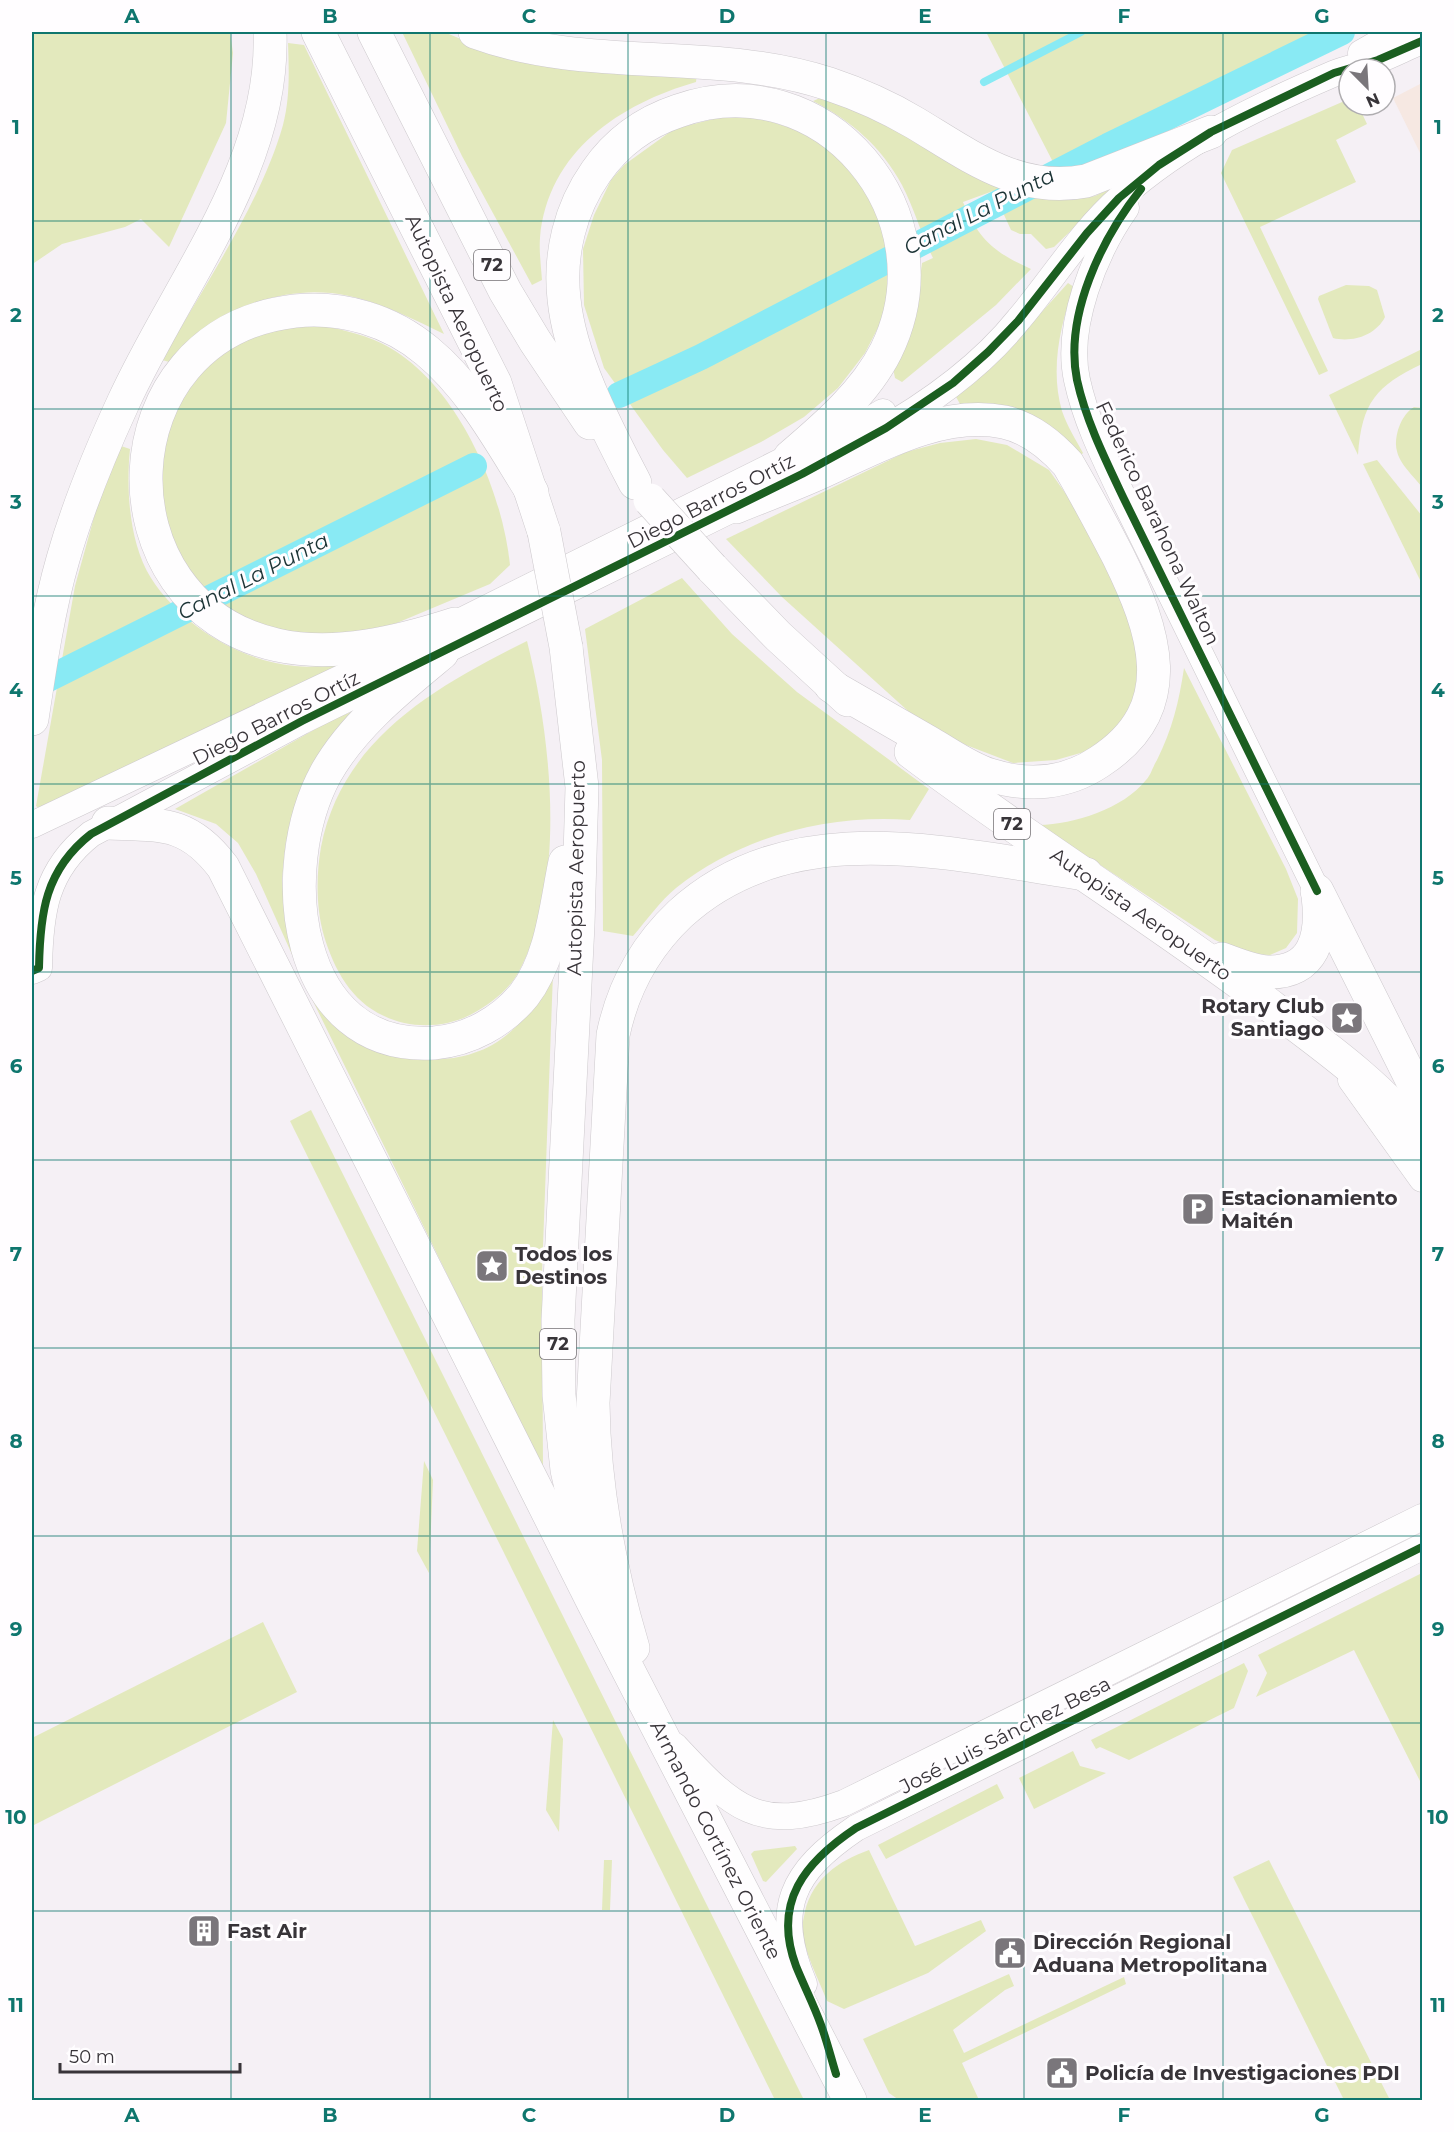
<svg xmlns="http://www.w3.org/2000/svg" width="1454" height="2132" font-family="Montserrat,sans-serif">
  <rect width="100%" height="100%" fill="#f5f0f5"/>
  <path fill="#f6e8e2" d="M1422,83V157L1393,98Z"/>
  <g fill="#e3e9bd">
    <path d="M32,32H230L233,53L226,123L169,247L141,219L125,227L62,244L34,263L32,294Z"/>
    <path d="M402,32H444L468,42L697,74L696,82C620,104 548,151 540,238C539,252 541,266 542,280L532,285L462,156Z"/>
    <path d="M986,32H1317L1054,164Z"/>
    <path d="M288,43L304,45L444,334C376,301 328,277 252,304C218,316 194,334 173,363L162,360C202,289 261,203 283,125C290,98 289,71 288,43Z"/>
    <path d="M820,98L857,111L1001,185L1010,203L1036,194L1076,199L1095,196L1118,185L1054,247L1046,249L1031,234H1020L1011,230L993,191L963,202C978,239 995,253 1031,269L996,305L902,382L895,378L893,368L915,316L922,263L933,258C921,234 914,208 902,185C881,146 851,121 813,101Z"/>
    <path d="M1349,99V105H1358L1367,124L1336,140L1356,182L1260,227L1328,371L1319,375L1221,173L1232,150Z"/>
    <path d="M741,112L834,142L893,236L885,314L865,353L838,388L804,417L761,442L687,478L663,450L604,368L584,305L583,249L594,215L611,180L624,165L674,129Z"/>
    <path d="M1068,283L1074,287C1060,325 1050,370 1062,411C1067,426 1076,440 1083,453L1076,460L980,404H960L955,395L1039,315Z"/>
    <path d="M1346,285L1369,286L1377,290L1385,317C1376,335 1352,343 1333,338L1318,299L1319,296Z"/>
    <path d="M315,324C338,329 360,333 381,343C455,379 502,487 510,565L490,584L392,625L357,634L293,638L221,607L177,557L162,515L160,445L171,413L214,357L248,339L283,325Z"/>
    <path d="M1422,349V364C1376,386 1362,402 1358,455L1329,395Z"/>
    <path d="M1414,407L1422,408V487C1407,468 1390,457 1398,430C1401,421 1405,413 1414,407Z"/>
    <path d="M976,439L1007,445L1049,470L1073,504L1133,620L1141,687L1122,723L1091,750L1056,760L1013,763L966,745L918,720L782,597L726,539L906,452L940,443Z"/>
    <path d="M121,446L130,449C126,489 129,543 151,578C181,625 240,661 295,666C313,668 333,665 350,663L44,812L36,806L75,586L96,510Z"/>
    <path d="M1377,460L1422,516V584L1363,464Z"/>
    <path d="M682,578L732,634L797,692L929,789L910,820C828,814 742,836 676,888C660,901 647,920 633,936L603,931L602,760L585,629Z"/>
    <path d="M527,641C551,736 568,884 518,973C508,991 489,1005 470,1015C444,1028 411,1029 384,1016C351,1001 334,969 324,936C316,908 316,876 321,847C342,739 435,687 527,641Z"/>
    <path d="M1184,668L1286,869L1298,899L1297,933L1286,948L1270,955L1248,954L1215,940L1039,825C1074,824 1123,809 1146,780C1151,775 1153,766 1157,760C1172,730 1179,702 1184,668Z"/>
    <path d="M362,708L302,799L286,841L282,880L288,921L381,1052C432,1066 486,1063 522,1020C534,1006 543,988 553,973L542,1274L543,1470L311,997L256,874L238,843L216,824L175,809L333,719Z"/>
    <path d="M311,1110L804,2100H775L290,1121Z"/>
    <path d="M424,1461L433,1480L429,1573L417,1551Z"/>
    <path d="M1422,1573V1785L1354,1650L1256,1697L1267,1673L1258,1655Z"/>
    <path d="M263,1622L297,1692L32,1826V1738Z"/>
    <path d="M1244,1663L1248,1671L1234,1708L1129,1760L1100,1747L1096,1749L1091,1740Z"/>
    <path d="M553,1720L563,1739L559,1832L546,1810Z"/>
    <path d="M1073,1751L1080,1766L1106,1773L1034,1809L1019,1778Z"/>
    <path d="M997,1784L1004,1798L886,1859L878,1845Z"/>
    <path d="M795,1846L797,1849L766,1882L763,1881L751,1854L754,1851Z"/>
    <path d="M869,1850L915,1946L981,1920L986,1931L928,1973L844,2009L827,2001C818,1978 805,1954 802,1930C802,1924 804,1917 805,1911C813,1879 838,1861 869,1850Z"/>
    <path d="M604,1860H612L610,1910H602Z"/>
    <path d="M1269,1860L1390,2100H1344L1233,1877Z"/>
    <path d="M1009,1974L1014,1986L1005,1990L953,2030L964,2053L1124,1977L1126,1984L962,2063L979,2100H899L889,2093L863,2039Z"/>
  </g>
  <g fill="none" stroke-linecap="round" stroke-linejoin="round">
    <path stroke="#89eaf4" stroke-width="8" d="M984,82L1081,32"/>
    <g stroke="#89eaf4" stroke-width="26">
      <path d="M619,395L701,357L1108,146L1342,32"/>
      <path d="M32,687L474,466"/>
    </g>
    <defs>
      <g id="street">
        <path d="M1361,53L1398,32"/>
        <path d="M1126,208C1095,252 1065,326 1077,380C1086,422 1106,461 1124,499L1317,891"/>
        <path d="M870,437C924,407 980,368 1019,319C1053,279 1081,232 1121,197C1182,142 1258,106 1333,74C1347,68 1362,66 1376,61C1392,55 1407,47 1422,41"/>
        <path d="M32,825L455,624L790,457L863,424L883,412"/>
        <path d="M32,971L39,968C40,913 45,870 91,834L302,721L753,499"/>
        <path d="M1351,1080L1422,1179"/>
        <path d="M675,1746C732,1807 758,1835 844,1803L1422,1517"/>
        <path d="M804,1984C773,1909 791,1872 856,1828L1422,1547"/>
      </g>
      <g id="highway">
        <path d="M318,32L495,383L544,532"/>
        <path d="M374,32L505,291L535,341L590,423"/>
        <path d="M475,32C589,74 715,46 829,84C859,94 888,107 915,123C970,156 1019,194 1086,181L1211,132"/>
        <path d="M635,483C607,429 570,360 564,299C559,254 570,209 596,172C616,143 645,122 678,111C824,59 953,215 886,351C865,393 825,427 790,457"/>
        <path d="M736,507C763,496 790,486 817,474C873,449 940,409 1004,422C1031,428 1051,445 1068,464C1086,495 1102,525 1118,556C1154,629 1183,708 1099,762C1066,784 1028,787 990,775C970,769 949,754 930,743C897,724 864,705 831,686"/>
        <path d="M712,568L778,636L848,700"/>
        <path d="M455,624C399,642 335,658 277,645C96,605 103,333 295,311C342,306 390,320 427,351C472,388 501,443 532,492"/>
        <path d="M566,647L582,787L578,925L558,1320L559,1395L567,1470L588,1561"/>
        <path d="M442,653C401,687 353,725 326,773C274,868 292,1052 434,1043C469,1040 502,1022 524,995C552,959 556,905 565,862"/>
        <path d="M32,719C40,666 48,611 63,559C78,506 100,453 123,403C177,284 275,168 270,32"/>
        <path d="M911,752C1030,842 1158,920 1276,1010C1327,1048 1384,1089 1422,1140"/>
        <path d="M108,823C162,825 188,821 223,867L593,1602L850,2100"/>
        <path d="M1317,891L1422,1100"/>
        <path d="M1222,959C1236,964 1252,971 1267,972C1315,974 1323,935 1318,896"/>
        <path d="M633,1648C609,1567 594,1488 593,1403L613,1035C623,987 644,948 680,914C792,811 952,855 1086,874"/>
      </g>
    </defs>
    <use href="#street" stroke="#cdc9cd" stroke-width="27"/>
    <use href="#highway" stroke="#cdc9cd" stroke-width="34"/>
    <use href="#street" stroke="#fefdfe" stroke-width="26"/>
    <use href="#highway" stroke="#fefdfe" stroke-width="33"/>
    <defs>
      <g id="highway-bridge">
        <path d="M650,500L712,568"/>
        <path d="M544,532L566,647"/>
      </g>
    </defs>
    <use href="#highway-bridge" stroke="#cdc9cd" stroke-width="34" stroke-linecap="butt"/>
    <use href="#highway-bridge" stroke="#fefdfe" stroke-width="33"/>
    <defs>
      <g id="cycleway">
        <path d="M1141,189C1102,238 1064,315 1077,380C1086,421 1106,461 1124,499L1317,891"/>
        <path d="M32,971L39,968C40,913 45,870 91,834L302,721L802,474L886,428L953,383L988,352L1018,321L1087,233L1119,198L1159,165L1211,132L1334,73L1378,60L1422,41"/>
        <path d="M836,2074C831,2058 827,2041 821,2025C814,2005 804,1986 796,1966C772,1902 805,1862 856,1828L1422,1547"/>
      </g>
    </defs>
    <use href="#cycleway" stroke="#fffdff" stroke-width="11"/>
    <use href="#cycleway" stroke="#1b5e20" stroke-width="8"/>
  </g>
  <path fill="none" stroke="#0f766e" stroke-width="1.5" stroke-opacity="0.55" d="M231,32V2100M430,32V2100M628,32V2100M826,32V2100M1024,32V2100M1223,32V2100M32,221H1422M32,409H1422M32,596H1422M32,784H1422M32,972H1422M32,1160H1422M32,1348H1422M32,1536H1422M32,1723H1422M32,1911H1422"/>
  <defs>
    <symbol id="sight-square" viewBox="-11 -11 22 22"><rect x="-9" y="-9" width="18" height="18" rx="4" fill="#7a767b" stroke="#fffdff"/><path d="M0-6L1.8-2.2L6-1.7L2.9 1.2L3.7 5.4L0 3.3L-3.7 5.4L-2.9 1.2L-6-1.7L-1.8-2.2Z" fill="#fff"/></symbol>
    <symbol id="parking-square" viewBox="-11 -11 22 22"><rect x="-9" y="-9" width="18" height="18" rx="4" fill="#7a767b" stroke="#fffdff"/><path d="M-3.5-5.5H1a3.5 3.5 0 0 1 0 7H-1V5.5H-3.5ZM-1-3.4V-.6H.8a1.4 1.4 0 0 0 0-2.8Z" fill="#fff"/></symbol>
    <symbol id="building-square" viewBox="-11 -11 22 22"><rect x="-9" y="-9" width="18" height="18" rx="4" fill="#7a767b" stroke="#fffdff"/><path d="M-4-6H4V6H1V3H-1V6H-4ZM-2.5-4.3h1.7v1.8h-1.7ZM.8-4.3h1.7v1.8H.8ZM-2.5-1h1.7V.8h-1.7ZM.8-1h1.7V.8H.8Z" fill="#fff"/></symbol>
    <symbol id="civic-square" viewBox="-11 -11 22 22"><rect x="-9" y="-9" width="18" height="18" rx="4" fill="#7a767b" stroke="#fffdff"/><path d="M-.6-6.5H3V-4.5H.6V-3L4-1V1h2V6H-6V1h2V-1L-.6-3ZM-1.2 2.5V6h2.4V2.5Z" fill="#fff"/></symbol>
  </defs>
  <g fill-rule="evenodd">
    <use href="#sight-square" x="1328" y="999" width="38" height="38"/>
    <use href="#parking-square" x="1179" y="1190" width="38" height="38"/>
    <use href="#sight-square" x="473" y="1247" width="38" height="38"/>
    <use href="#building-square" x="185" y="1912" width="38" height="38"/>
    <use href="#civic-square" x="991" y="1934" width="38" height="38"/>
    <use href="#civic-square" x="1043" y="2054" width="38" height="38"/>
  </g>
  <g text-anchor="middle" dominant-baseline="central" stroke-width="6" stroke-linejoin="round" paint-order="stroke">
    <g fill="#fffdff" stroke="#747074" stroke-width="1.5">
      <rect x="474" y="250" width="36" height="30" rx="4.5"/>
      <rect x="994" y="809" width="36" height="30" rx="4.5"/>
      <rect x="540" y="1329" width="36" height="30" rx="4.5"/>
    </g>
    <g font-size="18" font-weight="bold" fill="#383439">
      <text x="492" y="265">72</text>
      <text x="1012" y="824">72</text>
      <text x="558" y="1344">72</text>
    </g>
    <g font-size="20" fill="#383439" stroke="#fffdff">
      <text transform="translate(457 313) rotate(65)">Autopista Aeropuerto</text>
      <text transform="translate(711 501) rotate(-27)">Diego Barros Ortíz</text>
      <text transform="translate(1158 523) rotate(65)">Federico Barahona Walton</text>
      <text transform="translate(276 718) rotate(-27)">Diego Barros Ortíz</text>
      <text transform="translate(576 868) rotate(-89)">Autopista Aeropuerto</text>
      <text transform="translate(1141 914) rotate(35)">Autopista Aeropuerto</text>
      <text transform="translate(1005 1735) rotate(-27)">José Luis Sánchez Besa</text>
      <text transform="translate(716 1840) rotate(63)">Armando Cortínez Oriente</text>
    </g>
    <g font-size="20" font-weight="bold" fill="#383439" stroke="#fffdff" text-anchor="start">
      <text x="1324" y="1006" text-anchor="end">Rotary Club<tspan x="1324" dy="23">Santiago</tspan></text>
      <text x="1221" y="1198">Estacionamiento<tspan x="1221" dy="23">Maitén</tspan></text>
      <text x="515" y="1254">Todos los<tspan x="515" dy="23">Destinos</tspan></text>
      <text x="227" y="1931">Fast Air</text>
      <text x="1033" y="1942">Dirección Regional<tspan x="1033" dy="23">Aduana Metropolitana</tspan></text>
      <text x="1085" y="2073">Policía de Investigaciones PDI</text>
    </g>
    <g font-size="21" font-style="italic" fill="#1c3436" stroke="#fffdff">
      <text transform="translate(979 211) rotate(-27)">Canal La Punta</text>
      <text transform="translate(253 576) rotate(-27)">Canal La Punta</text>
    </g>
  </g>
  <rect width="1454" height="2132" fill="none" stroke="#fffdff" stroke-width="66"/>
  <g transform="translate(1367 87) rotate(156)"><circle r="28" fill="#fffdff" stroke="#afadb0" stroke-width="1.5"/>
  <path d="M0-4.5L10 22L0 15L-10 22Z" fill="#7a767b"/>
  <text y="-9" font-size="16" font-weight="bold" text-anchor="middle" fill="#383439">N</text>
  </g>
  <path d="M60 2063v9h180v-9" fill="none" stroke="#383439" stroke-width="3"/>
  <text x="69" y="2063" font-size="18" fill="#383439" stroke="#fffdff" stroke-width="4.5" paint-order="stroke">50 m</text>
  <rect x="33" y="33" width="1388" height="2066" fill="none" stroke="#0f766e" stroke-width="2"/>
  <g font-size="20" text-anchor="middle" font-weight="bold" fill="#0f766e">
    <text x="132" y="23">A</text>
    <text x="330" y="23">B</text>
    <text x="529" y="23">C</text>
    <text x="727" y="23">D</text>
    <text x="925" y="23">E</text>
    <text x="1124" y="23">F</text>
    <text x="1322" y="23">G</text>
    <text x="16" y="134">1</text>
    <text x="1438" y="134">1</text>
    <text x="16" y="322">2</text>
    <text x="1438" y="322">2</text>
    <text x="16" y="509">3</text>
    <text x="1438" y="509">3</text>
    <text x="16" y="697">4</text>
    <text x="1438" y="697">4</text>
    <text x="16" y="885">5</text>
    <text x="1438" y="885">5</text>
    <text x="16" y="1073">6</text>
    <text x="1438" y="1073">6</text>
    <text x="16" y="1261">7</text>
    <text x="1438" y="1261">7</text>
    <text x="16" y="1448">8</text>
    <text x="1438" y="1448">8</text>
    <text x="16" y="1636">9</text>
    <text x="1438" y="1636">9</text>
    <text x="16" y="1824">10</text>
    <text x="1438" y="1824">10</text>
    <text x="16" y="2012">11</text>
    <text x="1438" y="2012">11</text>
    <text x="132" y="2122">A</text>
    <text x="330" y="2122">B</text>
    <text x="529" y="2122">C</text>
    <text x="727" y="2122">D</text>
    <text x="925" y="2122">E</text>
    <text x="1124" y="2122">F</text>
    <text x="1322" y="2122">G</text>
  </g>
</svg>
